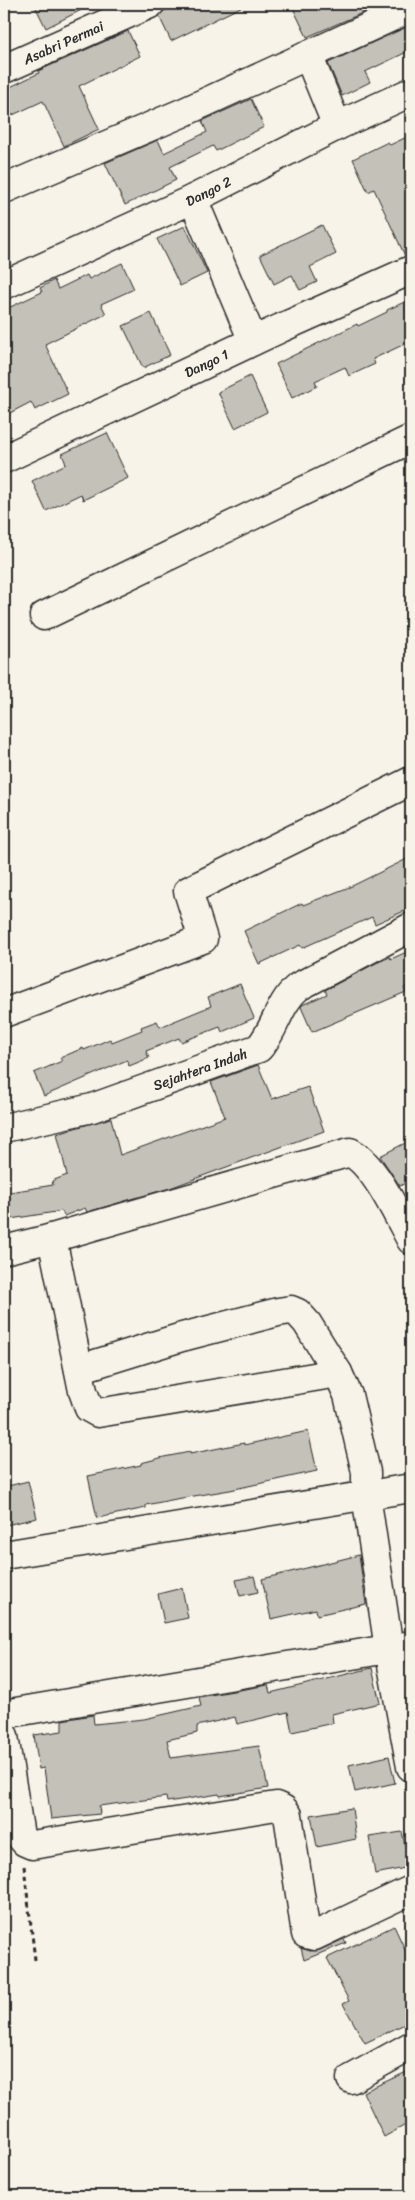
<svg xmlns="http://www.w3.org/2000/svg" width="415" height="2200" font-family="Sriracha,sans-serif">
  <rect width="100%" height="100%" fill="#f7f3e8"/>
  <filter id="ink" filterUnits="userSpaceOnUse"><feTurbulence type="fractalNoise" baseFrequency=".02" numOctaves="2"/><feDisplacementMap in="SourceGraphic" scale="10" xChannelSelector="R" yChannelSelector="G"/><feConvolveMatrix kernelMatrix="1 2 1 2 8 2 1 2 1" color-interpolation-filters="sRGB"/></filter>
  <g filter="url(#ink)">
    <g fill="#c4c1b9" stroke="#2b2b2b">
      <path d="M34,4H93L46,28Z"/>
      <path d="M178,4H247L171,41L159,16L164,11Z"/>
      <path d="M291,4H383L307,37Z"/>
      <path d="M411,25V50L365,72L370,82L342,96L328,63Z"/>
      <path d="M128,31L140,56L79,86L99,129L64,146L43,101L4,119V90L39,73L38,71Z"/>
      <path d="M251,99L264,127L216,151L213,146L170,167L176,180L125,205L105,163L158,140L164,153L207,132L202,121Z"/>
      <path d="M411,135V255L405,256L374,189L368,192L353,159L388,142L390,145Z"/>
      <path d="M322,225L336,254L310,267L317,282L300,290L292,275L274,284L260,255Z"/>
      <path d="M185,226L207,273L180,286L157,239Z"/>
      <path d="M122,263L134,289L101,304L106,314L45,344L68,394L35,410L31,402L4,416V310L42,292L40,288L54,280L58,289L87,275L89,279Z"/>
      <path d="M411,299V341L373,359L375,364L349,376L345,367L315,381L317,386L292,398L276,364L357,324L358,326L387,312V310Z"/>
      <path d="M151,313L170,355L143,368L123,326Z"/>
      <path d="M250,376L267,412L235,428L218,392Z"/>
      <path d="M107,433L128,478L83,500L81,494L46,511L32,481L66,464L62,454Z"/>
      <path d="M411,857V908L375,924L372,917L302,948L300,945L259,964L244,931L302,903L303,905L352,886Z"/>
      <path d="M411,950V985L404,988L406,992L312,1032L301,1007L302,1005L327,994L325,990L376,963L390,957L391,959Z"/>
      <path d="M240,984L254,1018L222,1032L220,1027L181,1042L179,1038L146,1051L149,1058L129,1066L127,1060L44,1096L34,1073L62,1061L60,1058L83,1048L84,1050L110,1039L112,1042L142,1030L141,1027L157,1021L160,1027L211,1006L208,997Z"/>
      <path d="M258,1065L272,1099L308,1087L324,1131L170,1188L87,1212L85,1208L64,1216L62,1211L4,1220V1193L53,1185L52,1181L67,1175L57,1133L111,1118L120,1155L225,1117L211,1082Z"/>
      <path d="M411,1140V1180L400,1186L380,1156Z"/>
      <path d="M308,1431L317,1471L230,1490L176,1499L146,1505V1508L97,1518L88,1476L141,1465V1463L164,1457L190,1452V1454L244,1443V1445Z"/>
      <path d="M28,1481L37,1518L6,1525L4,1513V1487Z"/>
      <path d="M359,1555L366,1604L317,1615L316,1609L271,1619L262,1579Z"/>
      <path d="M254,1576L258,1592L240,1596L236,1580Z"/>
      <path d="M182,1588L188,1618L164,1623L158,1594Z"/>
      <path d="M372,1668L380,1703L332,1714L333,1723L292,1732L288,1712L237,1724L235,1717L197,1726V1733L167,1740L171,1758L259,1746L268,1788L220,1796L219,1794L167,1802L166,1797L99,1806L100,1814L51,1819L44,1768L39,1769L34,1735L62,1731V1720L93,1715L94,1724L144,1719L201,1706L199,1697L268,1685L270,1693Z"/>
      <path d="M389,1756L395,1783L355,1792L349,1765Z"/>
      <path d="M352,1808L356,1839L317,1847L311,1815Z"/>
      <path d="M402,1832L410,1867L375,1874L369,1837Z"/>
      <path d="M394,1926L411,1962V2021L365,2043L343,2004L349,2001L327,1958Z"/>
      <path d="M344,1939L346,1943L304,1960L301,1948L310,1951L320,1950Z"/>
      <path d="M411,2070V2122L384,2137L363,2092Z"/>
    </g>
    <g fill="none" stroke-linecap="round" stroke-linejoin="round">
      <defs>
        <g id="minor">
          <path d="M308,55L337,126"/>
          <path id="s1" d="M4,69L150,4"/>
          <path d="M4,189L182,113L411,8"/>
          <path d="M193,199L253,341"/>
          <path id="s2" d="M4,285L193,199L337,126L411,92"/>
          <path id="s3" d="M4,459L281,328L411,270"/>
          <path d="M44,616L411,439"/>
          <path d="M4,1013L203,939L188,891L411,781"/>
          <path id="s4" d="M4,1128L92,1108L259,1048C276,1029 278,1004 298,987L411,927"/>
          <path d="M52,1238L350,1152C375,1165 397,1214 411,1240"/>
          <path d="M4,1250L52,1238L83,1391L89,1408L98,1413L338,1373"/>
          <path d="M79,1369L182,1337L278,1312L291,1310L298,1313L307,1323L338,1373L348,1395L366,1472V1495L389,1649L411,1767"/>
          <path d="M4,1555L411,1488"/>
          <path d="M4,1714L411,1645"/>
          <path d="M4,1736L20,1836L25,1842L32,1845L276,1806L283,1809L288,1815L306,1934L314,1936L411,1890"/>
          <path d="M351,2079L411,2046"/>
        </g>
      </defs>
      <use href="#minor" stroke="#2b2b2b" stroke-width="31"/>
      <path stroke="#2b2b2b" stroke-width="3" stroke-dasharray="5 4" stroke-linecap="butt" d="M24,1866L35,1960"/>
      <use href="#minor" stroke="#f7f3e8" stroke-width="28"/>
    </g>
  </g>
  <g text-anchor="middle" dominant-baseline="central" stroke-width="4.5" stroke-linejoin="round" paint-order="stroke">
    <g font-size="14" fill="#2b2b2b" stroke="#f7f3e8">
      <text stroke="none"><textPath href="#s1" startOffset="65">Asabri Permai</textPath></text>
      <text stroke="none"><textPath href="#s2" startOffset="225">Dango 2</textPath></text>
      <text stroke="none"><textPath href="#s3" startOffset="224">Dango 1</textPath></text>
      <text stroke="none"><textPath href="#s4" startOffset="205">Sejahtera Indah</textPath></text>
    </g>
  </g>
  <rect width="415" height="2200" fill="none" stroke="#f7f3e8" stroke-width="20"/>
  <rect x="10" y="10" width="395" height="2180" fill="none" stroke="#2b2b2b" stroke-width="2" filter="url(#ink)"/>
</svg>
